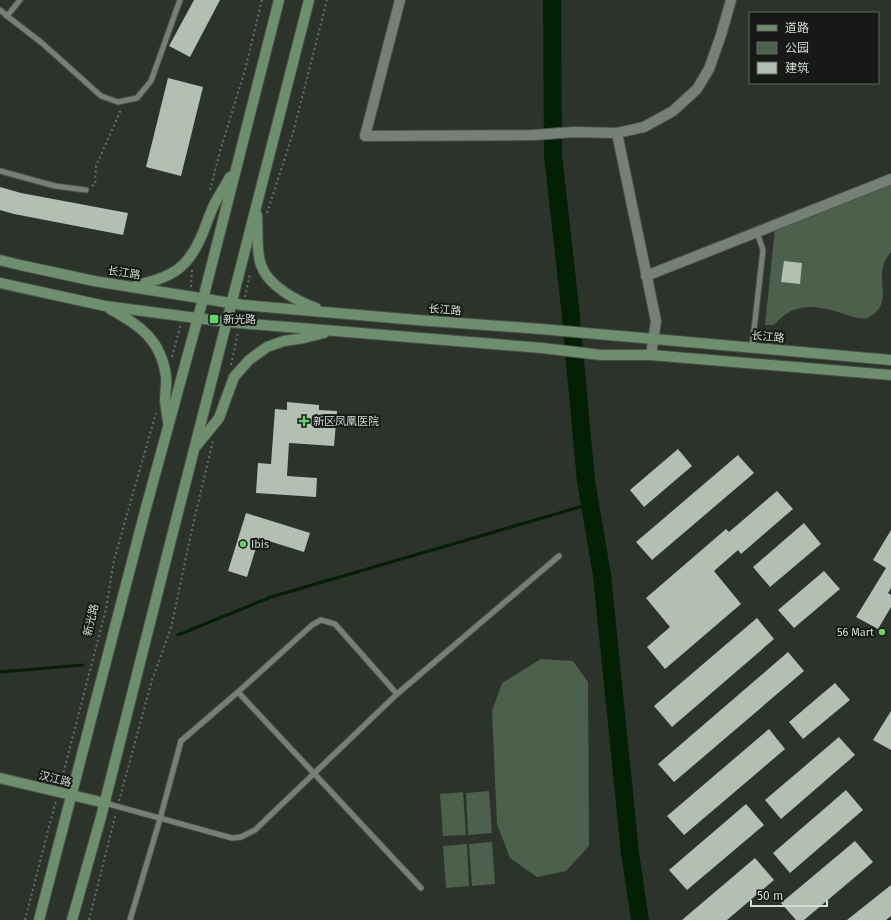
<svg xmlns="http://www.w3.org/2000/svg" width="891" height="920" font-family="'Fira Sans','Noto Sans SC',sans-serif">
  <rect width="100%" height="100%" fill="#2b332a"/>
  <g fill="#4c604c">
    <path d="M891,185V252C872,274 891,292 878,310C875,313 871,316 868,318C860,320 851,316 844,314C817,305 794,301 774,325H765L775,228Z"/>
    <path d="M541,659L573,661L588,682L589,846L566,871L537,877L510,858L497,824L492,711L502,683Z"/>
    <path d="M489,791L492,833L468,835L466,793Z"/>
    <path d="M463,792L466,835L443,836L440,794Z"/>
    <path d="M492,842L495,884L472,886L469,844Z"/>
    <path d="M467,844L469,886L446,888L443,846Z"/>
  </g>
  <g fill="none" stroke-linecap="round" stroke-linejoin="round">
    <g stroke="#031f04" stroke-width="3">
      <path d="M178,635L271,597L590,504"/>
      <path d="M0,672L83,665"/>
    </g>
    <path stroke="#031f04" stroke-width="18" d="M552,0L553,155L570,307L586,481L602,575L630,853L640,920"/>
  </g>
  <g fill="#b4bfb4">
    <path d="M194,0H220L190,57L169,46Z"/>
    <path d="M168,78L203,87L181,176L146,167Z"/>
    <path d="M0,187L21,193L128,213L123,235L14,214L0,210Z"/>
    <path d="M784,261L802,263L800,284L781,282Z"/>
    <path d="M287,402L319,405V410L337,411L334,446L289,443L287,476L317,478L316,497L256,493L258,463L271,464L275,409L287,410Z"/>
    <path d="M678,449L692,466L644,507L630,490Z"/>
    <path d="M738,455L754,473L652,560L636,542Z"/>
    <path d="M777,491L793,509L741,554L738,550L714,571L741,604L665,669L647,647L670,627L646,598L726,529L729,532Z"/>
    <path d="M246,513L310,533L304,552L259,538L247,577L228,571Z"/>
    <path d="M804,523L821,544L770,587L753,567Z"/>
    <path d="M891,530V588L888,593L891,595V607L878,629L856,617L886,568L873,560Z"/>
    <path d="M824,571L840,589L794,628L778,610Z"/>
    <path d="M757,618L774,639L672,727L654,706Z"/>
    <path d="M788,652L804,671L674,782L658,764Z"/>
    <path d="M835,683L850,700L803,739L789,722Z"/>
    <path d="M891,711V750L873,740Z"/>
    <path d="M769,729L785,749L684,835L667,816Z"/>
    <path d="M839,737L855,755L781,819L765,800Z"/>
    <path d="M846,790L863,810L790,873L773,853Z"/>
    <path d="M746,804L764,825L687,890L669,870Z"/>
    <path d="M855,841L873,862L804,920H796L781,903Z"/>
    <path d="M755,858L774,880L727,920H682Z"/>
    <path d="M891,885V916L886,920H847Z"/>
  </g>
  <g fill="none" stroke-linecap="round" stroke-linejoin="round">
    <defs>
      <g id="lane">
        <path d="M0,10L7,16L20,0"/>
        <path d="M7,16L42,43L101,96L118,102L137,98L151,81L180,0"/>
        <path d="M0,171L55,186L86,190"/>
        <path d="M752,347L763,250L757,232"/>
        <path d="M238,692L421,888"/>
        <path d="M105,803L232,838L241,837L255,830L397,694L559,556"/>
        <path d="M130,920L160,819L181,741L238,692L312,625L321,620L335,624L397,694"/>
      </g>
      <g id="street">
        <path d="M400,0L365,136L534,135L574,132L617,133L644,127L673,111L697,89L709,69L721,35L731,0"/>
        <path d="M617,133L656,321L651,355"/>
        <path d="M646,276L891,179"/>
      </g>
      <g id="secondary">
        <path d="M257,215C258,230 256,252 261,265C268,286 297,301 316,308"/>
        <path d="M0,260L20,265L94,281L243,305L417,320L541,329L891,360"/>
        <path d="M0,283L105,306L227,322L542,348L601,355H651L891,375"/>
        <path d="M137,285C175,277 190,266 204,230C207,222 210,214 213,207C218,196 225,187 230,177"/>
        <path d="M110,309C140,325 161,340 166,376C167,384 165,392 165,400C166,408 167,415 168,422"/>
        <path d="M197,445L219,418L234,377L249,360L267,347L284,341L304,338L324,333"/>
        <path d="M0,778L105,803"/>
        <path d="M39,920L144,515L203,299L279,0"/>
        <path d="M72,920L101,817L175,524L309,0"/>
      </g>
    </defs>
    <use href="#lane" stroke="#4a5149" stroke-width="7"/>
    <use href="#street" stroke="#4a5149" stroke-width="12"/>
    <use href="#secondary" stroke="#4a5149" stroke-width="12"/>
    <g stroke="#697068" stroke-width="2" stroke-dasharray="2 3" stroke-linecap="butt">
      <path d="M92,186L95,184L96,166L120,112L119,109"/>
      <path d="M210,190L221,148L245,70L262,0"/>
      <path d="M267,213L293,133L327,0"/>
      <path d="M191,287L192,270"/>
      <path d="M245,297L250,274"/>
      <path d="M172,357L181,324"/>
      <path d="M231,365L238,332"/>
      <path d="M61,782L106,609L114,560L156,413"/>
      <path d="M119,801L152,680L171,628L192,529L213,441"/>
      <path d="M25,920L56,800"/>
      <path d="M89,920L116,813"/>
    </g>
    <use href="#lane" stroke="#768076" stroke-width="5"/>
    <use href="#street" stroke="#768076" stroke-width="10"/>
    <use href="#secondary" stroke="#6e8f6e" stroke-width="10"/>
  </g>
  <g fill="#63d468" stroke="#161916" stroke-width="1.5">
    <rect x="209" y="314" width="10" height="10" rx="2"/>
    <path d="M302 415h4v4h4v4h-4v4h-4v-4h-4v-4h4z"/>
    <circle cx="243" cy="544" r="4"/>
    <circle cx="882" cy="632" r="4"/>
  </g>
  <g text-anchor="middle" dominant-baseline="central" stroke-width="4" stroke-linejoin="round" paint-order="stroke">
    <g font-size="11" fill="#d6dbd5" stroke="#161916">
      <text transform="translate(124 273) rotate(9)">长江路</text>
      <text transform="translate(445 310) rotate(4)">长江路</text>
      <text transform="translate(768 337) rotate(5)">长江路</text>
      <text transform="translate(91 620) rotate(-77)">新光路</text>
      <text transform="translate(55 779) rotate(14)">汉江路</text>
    </g>
    <g font-size="11" fill="#d6dbd5" stroke="#161916" text-anchor="start">
      <text x="223" y="319">新光路</text>
      <text x="313" y="421">新区凤凰医院</text>
      <text x="251" y="544">Ibis</text>
      <text x="874" y="632" text-anchor="end">56 Mart</text>
    </g>
  </g>
  <rect x="749" y="12" width="130" height="72" fill="#161916" stroke="#636762"/>
  <rect x="757" y="25" width="20" height="6" fill="#6e8f6e" stroke="#636762"/>
  <text x="785" y="32" font-size="12" fill="#d6dbd5">道路</text>
  <rect x="757" y="42" width="20" height="12" fill="#4c604c" stroke="#636762"/>
  <text x="785" y="52" font-size="12" fill="#d6dbd5">公园</text>
  <rect x="757" y="62" width="20" height="12" fill="#b4bfb4" stroke="#636762"/>
  <text x="785" y="72" font-size="12" fill="#d6dbd5">建筑</text>
  <path d="M751 900v6h76v-6" fill="none" stroke="#d6dbd5" stroke-width="2"/>
  <text x="757" y="900" font-size="12" fill="#d6dbd5" stroke="#161916" stroke-width="3" paint-order="stroke">50 m</text>
</svg>
